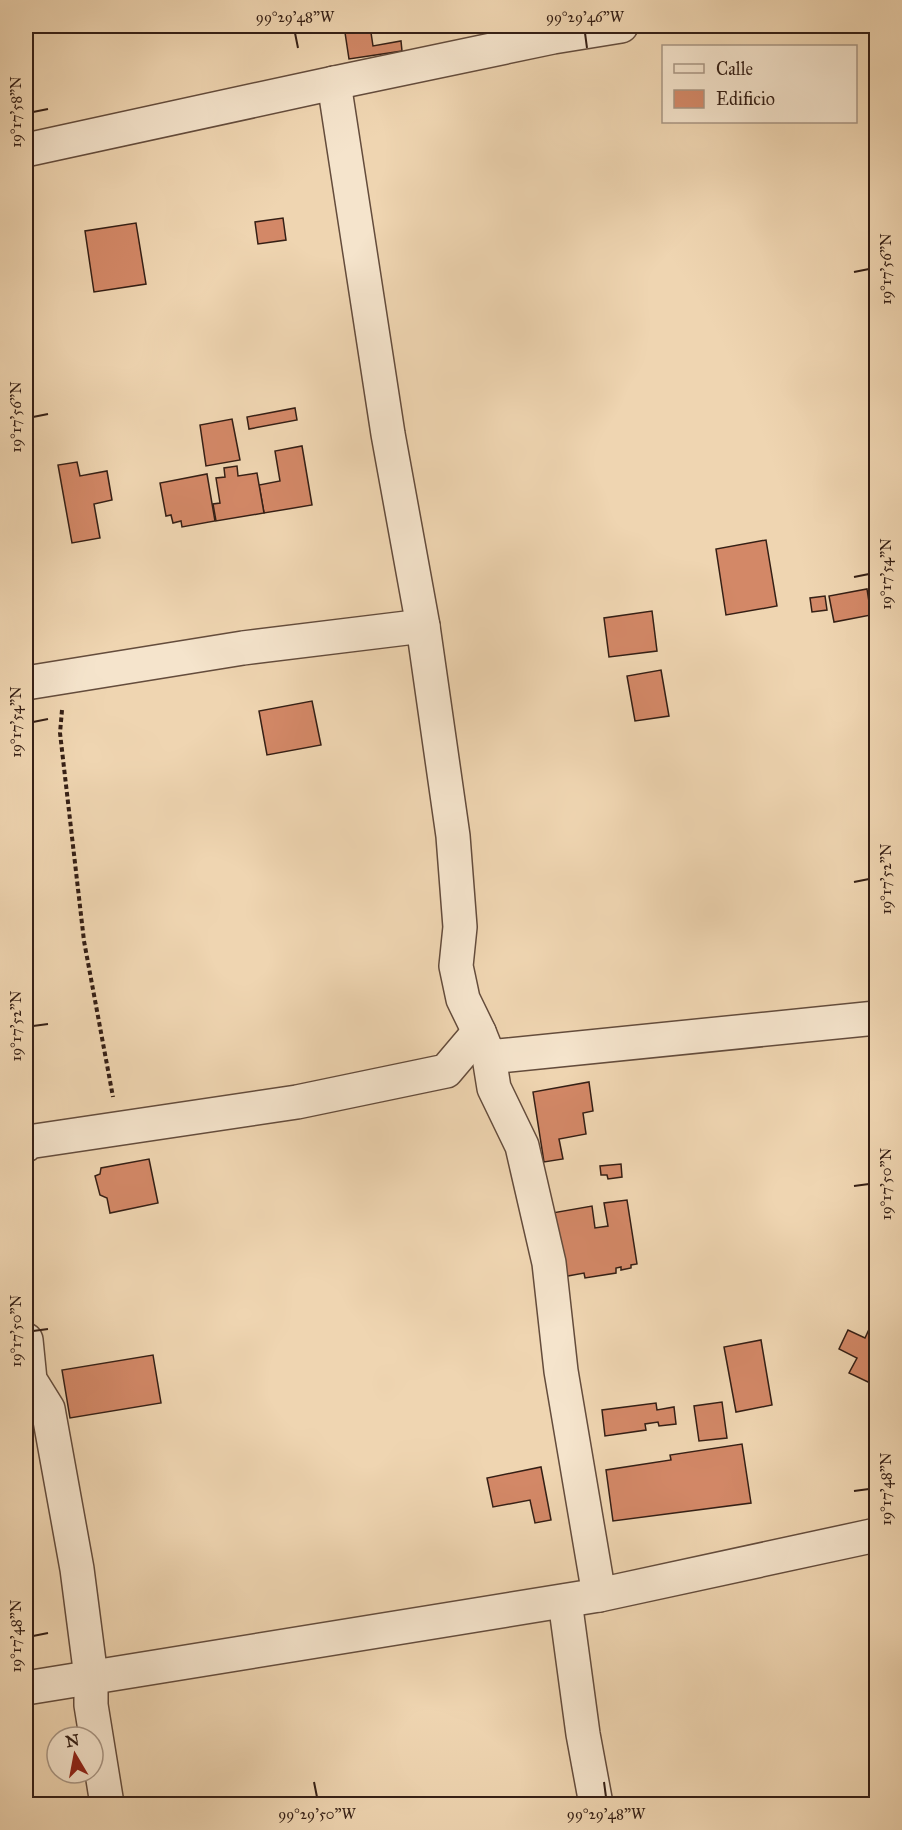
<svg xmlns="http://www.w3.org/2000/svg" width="902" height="1830" font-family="'IM FELL Great Primer',serif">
  <rect width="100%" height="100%" fill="#efd5b1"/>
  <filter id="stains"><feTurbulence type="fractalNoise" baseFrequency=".00333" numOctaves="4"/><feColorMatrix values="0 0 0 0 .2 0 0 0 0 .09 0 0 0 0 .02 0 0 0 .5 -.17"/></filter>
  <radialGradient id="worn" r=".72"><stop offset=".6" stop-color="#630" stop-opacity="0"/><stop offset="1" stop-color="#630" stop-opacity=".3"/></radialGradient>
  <g fill="#d38867" stroke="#351f15" stroke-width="1.5">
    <path d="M344,26H370L373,46L401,41L402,51L349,59Z"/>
    <path d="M283,218L286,240L258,244L255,222Z"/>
    <path d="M136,223L146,284L94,292L85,231Z"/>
    <path d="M295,408L297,420L249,429L247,417Z"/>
    <path d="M232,419L240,460L206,466L200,425Z"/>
    <path d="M302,446L312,505L264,513L259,485L280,481L275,451Z"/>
    <path d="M77,462L80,476L107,471L112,500L94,504L100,538L72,543L58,465Z"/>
    <path d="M237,466L238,476L257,473L264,513L216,521L213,504L220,503L216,478L225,477L224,468Z"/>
    <path d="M207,474L215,521L182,527L181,521L173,523L171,515L166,516L160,483Z"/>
    <path d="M766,540L777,606L726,615L716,549Z"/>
    <path d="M867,589L871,615L834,622L829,596Z"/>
    <path d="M825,596L827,610L812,612L810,598Z"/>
    <path d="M652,611L657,651L609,657L604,618Z"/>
    <path d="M661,670L669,716L635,721L627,676Z"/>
    <path d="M312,701L321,745L267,755L259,711Z"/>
    <path d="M589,1082L593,1111L583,1113L586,1134L559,1139L563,1159L544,1162L533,1092Z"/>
    <path d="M149,1159L158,1203L110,1213L107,1198L100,1195L95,1176L100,1174L101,1168Z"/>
    <path d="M621,1164L622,1177L608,1179L607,1175H601L600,1166Z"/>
    <path d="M627,1200L637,1264L631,1265V1268L621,1270V1267L616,1268V1273L585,1278L584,1273L562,1277L552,1213L592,1206L595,1228L608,1226L604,1203Z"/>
    <path d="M876,1314V1368L868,1382L849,1373L857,1358L839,1349L848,1330L865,1338Z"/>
    <path d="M761,1340L772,1405L736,1412L724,1347Z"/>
    <path d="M153,1355L161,1403L70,1418L62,1370Z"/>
    <path d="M722,1402L727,1438L699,1441L694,1406Z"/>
    <path d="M656,1403L657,1410L674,1407L676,1424L659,1426L658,1422L645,1424L646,1430L605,1436L602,1410Z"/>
    <path d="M742,1444L751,1503L613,1521L606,1470L671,1460L670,1455Z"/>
    <path d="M541,1467L551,1520L535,1523L530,1500L493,1507L487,1478Z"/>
  </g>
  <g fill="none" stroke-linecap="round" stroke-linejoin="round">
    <defs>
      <g id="minor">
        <path d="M334,83L388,434L423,626L453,836L460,927L456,966L463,999L479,1032"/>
        <path d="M26,150L334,83L553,37L621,26"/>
        <path d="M26,683L243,648L423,626"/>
        <path d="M489,1057L494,1088L522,1146L549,1263L561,1371L599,1595"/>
        <path d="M26,1145L28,1142L297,1102L446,1071L479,1032L489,1057L876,1018"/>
        <path d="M26,1340L30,1380L48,1409L77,1569L91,1677V1705L107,1804"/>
        <path d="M565,1601L583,1734L596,1804"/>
        <path d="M26,1688L599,1595L876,1535"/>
      </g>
    </defs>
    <use href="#minor" stroke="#644c3c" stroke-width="36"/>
    <path stroke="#351f15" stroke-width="4" stroke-dasharray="4.5 3" stroke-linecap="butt" d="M62,710L60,733L84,941L113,1097"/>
    <use href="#minor" stroke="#f5e4cc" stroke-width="33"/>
  </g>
  <path fill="none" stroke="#351f15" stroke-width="2" d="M295,33L298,48M585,33L587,48M33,112L48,109M854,272L869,269M33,417L48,414M854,577L869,574M33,722L48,719M854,882L869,879M33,1026L48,1024M854,1186L869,1184M33,1331L48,1329M854,1491L869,1489M33,1636L48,1633M314,1782L317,1797M604,1782L606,1797"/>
  <rect width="902" height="1830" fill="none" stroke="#efd5b1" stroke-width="66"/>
  <rect x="662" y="45" width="195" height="78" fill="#f5e4cc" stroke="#a89583" stroke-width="1.5"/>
  <rect x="674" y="64" width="30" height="9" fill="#f5e4cc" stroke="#a89583" stroke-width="1.5"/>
  <text x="716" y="75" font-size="18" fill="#351f15">Calle</text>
  <rect x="674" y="90" width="30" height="18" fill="#d38867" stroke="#a89583" stroke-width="1.5"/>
  <text x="716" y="105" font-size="18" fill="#351f15">Edificio</text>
  <g transform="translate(75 1755) rotate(350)"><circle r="28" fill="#f5e4cc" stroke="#a89583" stroke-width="1.5"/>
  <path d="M0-4.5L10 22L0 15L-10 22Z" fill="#8f2418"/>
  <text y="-9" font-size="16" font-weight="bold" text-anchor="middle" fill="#351f15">N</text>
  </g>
  <rect x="33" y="33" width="836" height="1764" fill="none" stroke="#351f15" stroke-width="2"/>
  <g font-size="15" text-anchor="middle" fill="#351f15">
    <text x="295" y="22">99°29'48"W</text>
    <text x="585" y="22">99°29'46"W</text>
    <text transform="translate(16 112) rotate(-90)" y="5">19°17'58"N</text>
    <text transform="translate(886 269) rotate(-90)" y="5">19°17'56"N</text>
    <text transform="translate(16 417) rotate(-90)" y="5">19°17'56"N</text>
    <text transform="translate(886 574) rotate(-90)" y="5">19°17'54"N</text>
    <text transform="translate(16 722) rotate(-90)" y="5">19°17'54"N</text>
    <text transform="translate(886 879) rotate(-90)" y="5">19°17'52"N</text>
    <text transform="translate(16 1026) rotate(-90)" y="5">19°17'52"N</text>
    <text transform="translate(886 1184) rotate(-90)" y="5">19°17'50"N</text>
    <text transform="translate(16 1331) rotate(-90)" y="5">19°17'50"N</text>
    <text transform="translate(886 1489) rotate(-90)" y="5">19°17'48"N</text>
    <text transform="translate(16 1636) rotate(-90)" y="5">19°17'48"N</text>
    <text x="317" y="1819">99°29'50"W</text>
    <text x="606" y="1819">99°29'48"W</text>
  </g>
  <rect width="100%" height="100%" filter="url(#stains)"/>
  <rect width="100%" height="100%" fill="url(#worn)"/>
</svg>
